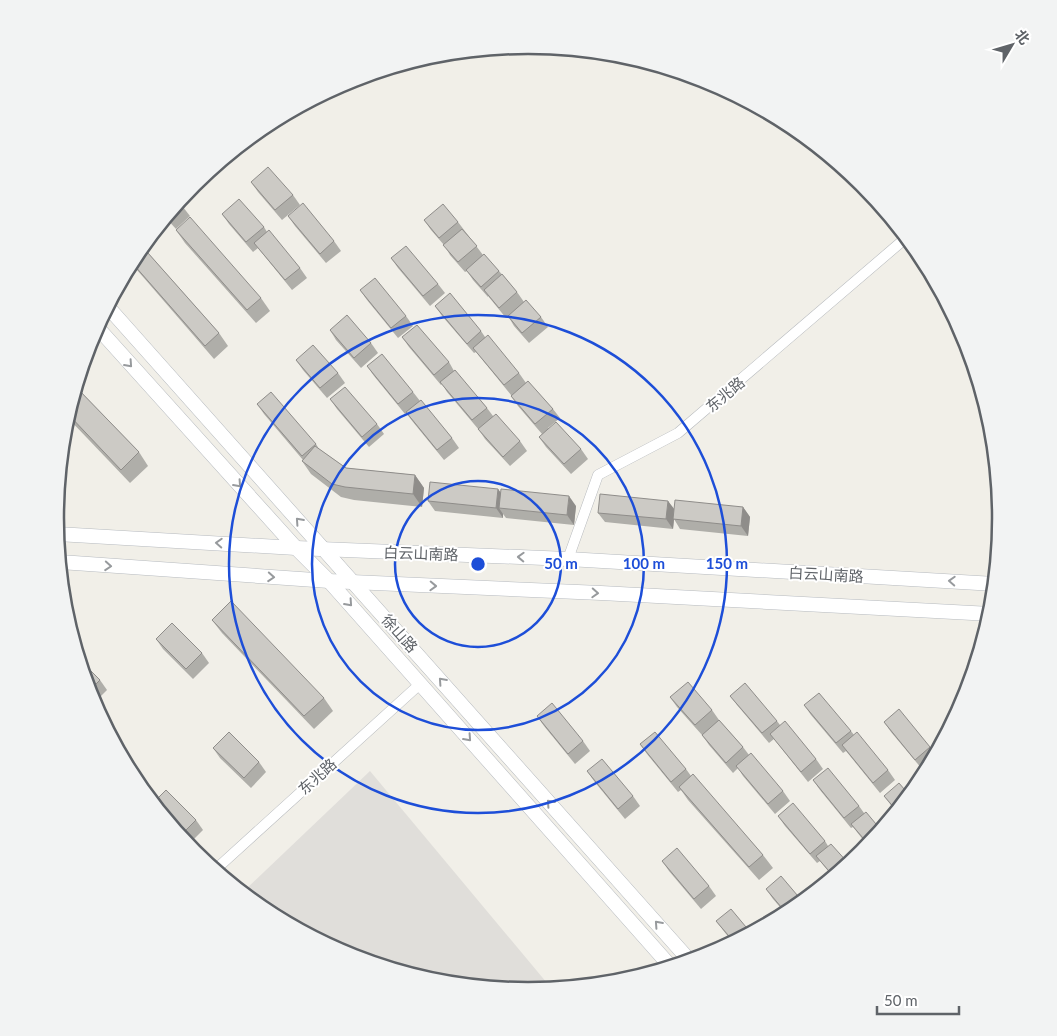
<svg xmlns="http://www.w3.org/2000/svg" width="1057" height="1036" font-family="Lato,'Noto Sans SC',sans-serif">
  <rect width="100%" height="100%" fill="#f1efe8"/>
  <path fill="#e0deda" d="M370,771L552,989L528,991L436,982L347,955L265,911L243,892Z"/>
  <g fill="none" stroke-linecap="round" stroke-linejoin="round">
    <defs>
      <g id="street">
        <path d="M568,559L598,475L678,433L907,237"/>
        <path d="M215,870L420,684"/>
      </g>
      <g id="secondary">
        <path d="M108,307L690,961"/>
        <path d="M97,327L296,548L329,581L671,967"/>
        <path d="M57,534L296,548L568,559L995,584"/>
        <path d="M60,562L329,581L601,593L991,614"/>
      </g>
    </defs>
    <use href="#street" stroke="#b5b8bc" stroke-width="11"/>
    <use href="#secondary" stroke="#b6babf" stroke-width="15"/>
    <use href="#street" stroke="#fff" stroke-width="10"/>
    <use href="#secondary" stroke="#fff" stroke-width="14"/>
  </g>
  <g fill="#afaea9">
    <path d="M251,182L293,195L300,205L282,220L258,192Z"/>
    <path d="M179,202L190,216L176,229L166,218Z"/>
    <path d="M222,214L264,227L267,232L300,268L307,278L292,290L258,248L253,252L229,224Z"/>
    <path d="M288,216L334,241L341,251L326,263L295,226Z"/>
    <path d="M424,220L458,222L483,255L499,271L517,292L524,302L541,317L548,327L529,343L514,326L508,316L506,318L488,296V297L473,280L467,271L465,272L450,255L444,245L431,230Z"/>
    <path d="M176,230L261,298L270,311L256,323L185,243Z"/>
    <path d="M143,246L148,253L219,333L228,346L214,359L144,278L137,270L131,263L135,255Z"/>
    <path d="M391,258L438,284L445,293L430,306L398,268Z"/>
    <path d="M360,290L406,316L413,326L398,338L367,300Z"/>
    <path d="M435,306L481,331L485,337L519,373L526,383L553,409L560,418L548,428L581,449L588,459L571,474L546,447L539,437L542,434L518,406L511,396V395L476,352L474,353L442,316Z"/>
    <path d="M330,330L371,343L378,353L361,368L336,340Z"/>
    <path d="M402,337L449,362L454,371L487,408L493,416L520,441L527,451L510,466L485,439L479,430L447,392L442,384L441,385L409,347Z"/>
    <path d="M296,360L338,373L345,383L327,398L303,370Z"/>
    <path d="M367,366L413,392L420,401L452,438L459,448L444,460L413,422L406,413L405,414L374,376Z"/>
    <path d="M76,387L139,452L148,466L130,483L67,417Z"/>
    <path d="M330,399L377,424L384,434L369,447L337,409Z"/>
    <path d="M257,404L316,444L319,449L346,468L415,475L424,488L422,507L354,500L341,497L311,474L302,461L303,460L264,414Z"/>
    <path d="M498,489L501,493L576,506L574,525L506,518L503,514V518L435,511L428,501Z"/>
    <path d="M668,501L674,510L743,507L750,517L748,536L680,529L674,519L673,529L605,522L598,513Z"/>
    <path d="M212,620L324,698L333,711L314,729L222,633Z"/>
    <path d="M156,639L202,653L209,663L193,679L163,649Z"/>
    <path d="M79,659L100,680L107,690L94,703L91,699Z"/>
    <path d="M730,696L777,721L780,725L816,759L823,769L808,782L774,739L769,743L737,705Z"/>
    <path d="M670,697L712,710L719,720L743,747L749,755L783,791L790,801L775,814L743,776L738,768L733,773L709,745L702,735L677,707Z"/>
    <path d="M804,705L851,731L854,735L888,770L895,780L880,793L846,751L843,753L811,715Z"/>
    <path d="M537,716L583,741L590,751L575,764L544,726Z"/>
    <path d="M884,722L930,747L936,755L932,761L922,769L891,732Z"/>
    <path d="M640,744L686,769L691,776L763,855L773,868L759,880L688,800L681,790L678,792L647,754Z"/>
    <path d="M213,748L259,762L266,772L251,788L220,758Z"/>
    <path d="M587,771L633,796L640,806L625,819L594,781Z"/>
    <path d="M813,780L859,806L864,813L881,830L868,846L853,827L851,828L820,790Z"/>
    <path d="M884,796H910L896,812Z"/>
    <path d="M153,803L196,820L203,830L188,845Z"/>
    <path d="M778,816L825,841L828,846L849,864L833,877L820,861L817,863L785,826Z"/>
    <path d="M662,861L709,886L716,896L701,909L669,871Z"/>
    <path d="M766,889L791,911L786,914L773,899Z"/>
    <path d="M716,921L751,933L733,943Z"/>
  </g>
  <g fill="#8f8d8a">
    <path d="M415,475L424,488L422,507L413,494Z"/>
    <path d="M498,489L505,499L499,508L503,514V518L496,508Z"/>
    <path d="M569,496L576,506L574,525L567,515Z"/>
    <path d="M668,501L675,510L673,529L666,519Z"/>
    <path d="M743,507L750,517L748,536L741,526Z"/>
  </g>
  <g fill="#cccac5" stroke="#8f8d8a">
    <path d="M268,167L293,195L275,210L251,182Z"/>
    <path d="M239,199L264,227L246,242L222,214Z"/>
    <path d="M179,202L183,206L169,219L167,217Z"/>
    <path d="M303,203L334,241L320,254L288,216Z"/>
    <path d="M443,204L458,222L439,238L424,220Z"/>
    <path d="M190,217L261,298L247,310L176,230Z"/>
    <path d="M462,229L477,246L458,262L443,245Z"/>
    <path d="M269,230L300,268L285,280L254,243Z"/>
    <path d="M143,246L145,248L135,256V255Z"/>
    <path d="M406,246L438,284L423,296L391,258Z"/>
    <path d="M148,253L219,333L205,346L134,265Z"/>
    <path d="M484,254L499,271L481,287L466,270Z"/>
    <path d="M502,274L517,292L499,308L484,290Z"/>
    <path d="M375,278L406,316L391,328L360,290Z"/>
    <path d="M450,293L481,331L467,344L435,306Z"/>
    <path d="M526,300L541,317L522,333L508,316Z"/>
    <path d="M347,315L371,343L354,358L330,330Z"/>
    <path d="M417,325L449,362L434,375L402,337Z"/>
    <path d="M488,335L519,373L504,385L473,348Z"/>
    <path d="M313,345L338,373L320,388L296,360Z"/>
    <path d="M382,354L413,392L398,404L367,366Z"/>
    <path d="M455,370L487,408L472,420L440,382Z"/>
    <path d="M528,381L553,409L535,424L511,396Z"/>
    <path d="M76,387L139,452L121,470L68,414Z"/>
    <path d="M345,387L377,424L362,437L330,399Z"/>
    <path d="M271,392L316,444L302,456L257,404Z"/>
    <path d="M421,400L452,438L437,450L406,412Z"/>
    <path d="M496,414L520,441L503,457L478,429Z"/>
    <path d="M556,422L581,449L564,464L539,437Z"/>
    <path d="M315,446L346,468L415,475L413,494L345,487L332,484L302,461Z"/>
    <path d="M430,482L498,489L496,508L428,501Z"/>
    <path d="M501,489L569,496L567,515L499,508Z"/>
    <path d="M600,494L668,501L666,519L598,513Z"/>
    <path d="M675,500L743,507L741,526L673,519Z"/>
    <path d="M231,601L324,698L304,716L212,620Z"/>
    <path d="M172,623L202,653L186,669L156,639Z"/>
    <path d="M79,659L100,680L89,691Z"/>
    <path d="M688,682L712,710L695,725L670,697Z"/>
    <path d="M745,683L777,721L762,733L730,696Z"/>
    <path d="M819,693L851,731L836,743L804,705Z"/>
    <path d="M552,703L583,741L568,754L537,716Z"/>
    <path d="M899,709L930,747L915,760L884,722Z"/>
    <path d="M719,720L743,747L726,763L702,735Z"/>
    <path d="M785,721L816,759L801,772L770,734Z"/>
    <path d="M229,732L259,762L244,778L213,748Z"/>
    <path d="M655,732L686,769L671,782L640,744Z"/>
    <path d="M857,732L888,770L873,783L842,745Z"/>
    <path d="M751,753L783,791L768,804L736,766Z"/>
    <path d="M602,759L633,796L618,809L587,771Z"/>
    <path d="M828,768L859,806L844,818L813,780Z"/>
    <path d="M693,774L763,855L749,867L679,787Z"/>
    <path d="M899,783L910,796L897,811L884,796Z"/>
    <path d="M166,790L196,820L180,836L153,803Z"/>
    <path d="M793,803L825,841L810,854L778,816Z"/>
    <path d="M866,812L881,830L869,845L851,824Z"/>
    <path d="M831,844L849,864L834,877L816,856Z"/>
    <path d="M677,848L709,886L694,899L662,861Z"/>
    <path d="M781,876L803,902L787,914L766,889Z"/>
    <path d="M731,909L751,933L734,942L716,921Z"/>
  </g>
  <defs><path id="oneway-chevron" d="M-2-3.5L2.5 0L-2 3.5" fill="none" stroke-width="1.6" stroke-linecap="round" stroke-linejoin="round" transform="scale(1.25)"/></defs>
  <g stroke="#979a9d">
    <use href="#oneway-chevron" transform="translate(129 364) rotate(48)"/>
    <use href="#oneway-chevron" transform="translate(238 484) rotate(48)"/>
    <use href="#oneway-chevron" transform="translate(299 521) rotate(-132)"/>
    <use href="#oneway-chevron" transform="translate(219 543) rotate(-177)"/>
    <use href="#oneway-chevron" transform="translate(521 557) rotate(-178)"/>
    <use href="#oneway-chevron" transform="translate(108 566) rotate(4)"/>
    <use href="#oneway-chevron" transform="translate(271 577) rotate(4)"/>
    <use href="#oneway-chevron" transform="translate(952 581) rotate(-177)"/>
    <use href="#oneway-chevron" transform="translate(433 586) rotate(2)"/>
    <use href="#oneway-chevron" transform="translate(595 593) rotate(3)"/>
    <use href="#oneway-chevron" transform="translate(349 603) rotate(48)"/>
    <use href="#oneway-chevron" transform="translate(442 681) rotate(-132)"/>
    <use href="#oneway-chevron" transform="translate(468 738) rotate(48)"/>
    <use href="#oneway-chevron" transform="translate(550 803) rotate(-132)"/>
    <use href="#oneway-chevron" transform="translate(658 924) rotate(-132)"/>
  </g>
  <g fill="none" stroke="#1d4ed8" stroke-width="2.5">
    <circle cx="478" cy="564" r="83"/>
    <circle cx="478" cy="564" r="166"/>
    <circle cx="478" cy="564" r="249"/>
  </g>
  <g text-anchor="middle" dominant-baseline="central" stroke-width="4" stroke-linejoin="round" paint-order="stroke">
    <g font-size="15" fill="#5f6368" stroke="#fff">
      <text transform="translate(725 394) rotate(-40)">东兆路</text>
      <text transform="translate(421 553) rotate(2)">白云山南路</text>
      <text transform="translate(826 574) rotate(3)">白云山南路</text>
      <text transform="translate(400 633) rotate(48)">徐山路</text>
      <text transform="translate(317 776) rotate(-42)">东兆路</text>
    </g>
  </g>
  <path d="M0 0H1057V1036H0ZM64 518a464 464 0 1 1 928 0a464 464 0 1 1-928 0Z" fill="#f2f3f3" fill-rule="evenodd"/>
  <path fill="none" stroke="#5f6368" stroke-width="2.5" d="M64 518a464 464 0 1 1 928 0a464 464 0 1 1-928 0Z"/>
  <circle cx="478" cy="564" r="8" fill="#1d4ed8" stroke="#fff" stroke-width="2.5"/>
  <g font-size="15" text-anchor="middle" font-weight="bold" fill="#1d4ed8" stroke="#fff" stroke-width="4" stroke-linejoin="round" paint-order="stroke">
    <text x="561" y="569">50 m</text>
    <text x="644" y="569">100 m</text>
    <text x="727" y="569">150 m</text>
  </g>
  <g transform="translate(1012 45) rotate(52)" stroke="#ffffff" stroke-width="4" paint-order="stroke">
  <path d="M0-4L9 19L0 12L-9 19Z" fill="#5f6368"/>
  <text y="-8" font-size="14" font-weight="bold" text-anchor="middle" fill="#5f6368">北</text>
  </g>
  <path d="M877 1006v8h82v-8" fill="none" stroke="#5f6368" stroke-width="2.5"/>
  <text x="884" y="1006" font-size="15" fill="#5f6368" stroke="#ffffff" stroke-width="4" paint-order="stroke">50 m</text>
</svg>
